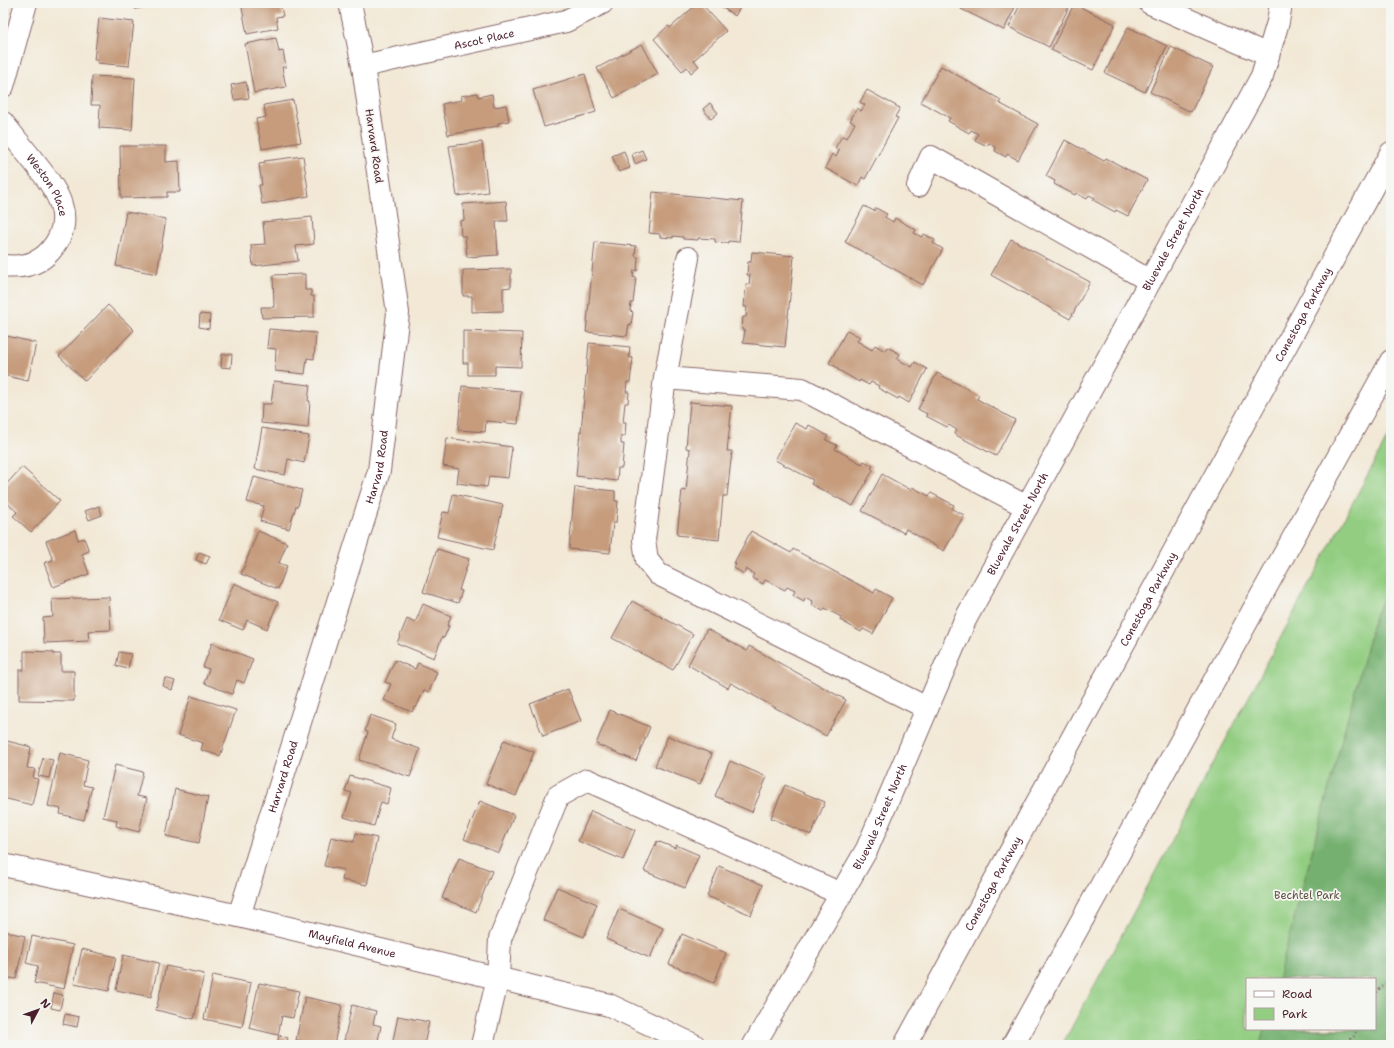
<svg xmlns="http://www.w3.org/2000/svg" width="1394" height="1048" font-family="'Shantell Sans',sans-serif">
  <rect width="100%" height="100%" fill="#f6f6f2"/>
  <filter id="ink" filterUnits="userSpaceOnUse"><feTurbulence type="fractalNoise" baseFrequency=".025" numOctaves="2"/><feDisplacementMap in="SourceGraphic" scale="8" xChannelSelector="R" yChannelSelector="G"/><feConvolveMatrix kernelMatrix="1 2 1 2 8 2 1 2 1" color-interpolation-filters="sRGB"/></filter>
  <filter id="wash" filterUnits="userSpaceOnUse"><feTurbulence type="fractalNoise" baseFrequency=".012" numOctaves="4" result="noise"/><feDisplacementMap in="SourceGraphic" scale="16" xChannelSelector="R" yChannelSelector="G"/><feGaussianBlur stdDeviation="0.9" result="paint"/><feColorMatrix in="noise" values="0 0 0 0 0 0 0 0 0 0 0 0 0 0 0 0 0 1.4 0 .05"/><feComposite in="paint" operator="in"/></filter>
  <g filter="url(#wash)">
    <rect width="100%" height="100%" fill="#f2e8d5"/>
    <path fill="#92cd81" stroke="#6e7656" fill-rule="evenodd" d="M1391,431V1045H1062L1106,964ZM1247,979H1375V1029H1247Z"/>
    <path fill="#75b06f" stroke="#60684d" d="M1391,585V1045H1260L1264,1029H1375V979H1278L1375,615Z"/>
    <g id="blocks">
      <g fill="#c69c7d">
        <path d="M134,3H162V4L135,9Z"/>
        <path d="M241,3H280L283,16L276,17L278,28L247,34Z"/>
        <path d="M698,3H701L726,31L694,60L699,66L691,73L687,67L682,71L654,39L668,26L670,28Z"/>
        <path d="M716,3H743L735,16Z"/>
        <path d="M964,3H1017L1004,30L961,9Z"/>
        <path d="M1021,3H1071L1049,47L1009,27Z"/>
        <path d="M1074,4L1115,24L1093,70L1051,50Z"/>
        <path d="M99,18L134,22L129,66L97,63L98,60H94Z"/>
        <path d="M1128,27L1167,46L1145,92L1105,73Z"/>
        <path d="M276,38L279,52L283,51L286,67H282L286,87L254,93L245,44Z"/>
        <path d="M642,44L658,74L614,98L597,68Z"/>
        <path d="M1171,47L1213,67L1191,112L1150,92Z"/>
        <path d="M941,66L1001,100L999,103L1038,124L1018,160L1007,154L1006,157L995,151L996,148L989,143L987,146L975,140L978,134L971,130L969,133L948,121L950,118L921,102Z"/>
        <path d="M585,74L596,112L544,127L533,90Z"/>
        <path d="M92,76L135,78L132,130L99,128L100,105H91Z"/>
        <path d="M246,82L249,98L234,100L231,85Z"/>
        <path d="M867,90L900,108L895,117L898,118L865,179L862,177L858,186L825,168L832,154L836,157L839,151L835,148L842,136L847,138L855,123L850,121L857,108L861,111L865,105L860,102Z"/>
        <path d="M477,93L478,97L492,94L494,107L506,105L509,121L498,123V126L448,135L442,104L462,100L461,96Z"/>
        <path d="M293,100L301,142L262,149L256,119L266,117L264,105Z"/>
        <path d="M710,103L718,113L711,119L703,109Z"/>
        <path d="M1065,140L1104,161L1106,158L1147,180L1128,216L1116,210L1115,212L1093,200L1095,198L1089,195L1087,199L1076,193L1075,195L1054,184L1055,181L1046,176Z"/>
        <path d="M482,142L488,192L457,196L449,146Z"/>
        <path d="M120,146H166V162L179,161L180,192H167V197L121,198Z"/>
        <path d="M642,150L646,159L635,164L632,154Z"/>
        <path d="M624,151L630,168L619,172L612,156Z"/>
        <path d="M303,156L309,196L262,204L259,185H262L259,164L265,163L264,161Z"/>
        <path d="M653,192L743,201L739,242L728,241V243L715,242V239L698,238V240L683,239V237L673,236V238L660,237V234L649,233Z"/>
        <path d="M506,201L508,221H496L498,255L467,257L465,236H461L460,221L464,220L463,204Z"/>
        <path d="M864,206L874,211L876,208L887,214L885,217L893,222L895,218L916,230L914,233L922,237L924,234L935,240L933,243L943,249L923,285L845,242Z"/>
        <path d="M126,212L166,219L157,274L116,266Z"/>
        <path d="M312,217L314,244L296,246L298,261L253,266L251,245L265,244L263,222Z"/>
        <path d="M1011,239L1090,282L1070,319L991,275Z"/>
        <path d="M595,242L636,246L635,256L638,257L637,271L634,270L633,277L636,278L633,303H631L630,311L633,312L631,325L629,324L627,336L586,332Z"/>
        <path d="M752,252L794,256L785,347L743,343L745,330H742L743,317H746L747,307H744L746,284L749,285L750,275H747L748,262H751Z"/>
        <path d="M511,269V287L503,288V311L472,312V296H463V270Z"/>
        <path d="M305,274V290H311V296H314V317L262,318L261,307H274L273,275Z"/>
        <path d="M108,305L134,330L85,381L59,356Z"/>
        <path d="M200,314L210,315L209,329L199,327Z"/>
        <path d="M269,329L316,333L314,359L307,358L305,374L275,371L276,349L267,348Z"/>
        <path d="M847,330L860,337L857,341L872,350L875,345L885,351L887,347L900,354L897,359L912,367L915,362L927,369L909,403L899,397L898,399L878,388L879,386L871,382L869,385L860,380L859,382L837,369L838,368L829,363Z"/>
        <path d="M463,331L522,333L521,367L495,366V375H468V363H463Z"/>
        <path d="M3,335L36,343L28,381L3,375Z"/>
        <path d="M589,343L630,347L629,357L633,358L630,382H627L626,392H629L628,403H625L623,422H626L625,436H621V444H624L622,468H618L617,481L576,476L580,431L581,432Z"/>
        <path d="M222,354H232L231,368L221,367Z"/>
        <path d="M937,373L979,395L977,399L1015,420L996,456L954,434L957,430L949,425L947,427L926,416L927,414L918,409Z"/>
        <path d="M274,381L310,385L308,401H310L308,428L261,423L262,404H271Z"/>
        <path d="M462,386L521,391L518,424L486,421L485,432L458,430Z"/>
        <path d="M690,402L732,406L727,451H732L727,496H723L719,540L677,535L682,490L686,491L690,449L686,448Z"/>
        <path d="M795,423L807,429L809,425L828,436L826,440L837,445L835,449L862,464L864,461L873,466L871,468L873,470L853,506L811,484L813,480L775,460Z"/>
        <path d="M262,428L309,436L304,463L288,459L285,475L255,469Z"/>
        <path d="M447,438L512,447L508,478L489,476L487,487L457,483L459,469L443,466Z"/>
        <path d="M22,467L60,501L31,532L13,516L17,512L3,499V488Z"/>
        <path d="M882,474L911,490L912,487L929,496L931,493L954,505L952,509L964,515L944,551L906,529L904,533L862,511Z"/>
        <path d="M254,477L302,490L298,506H296L289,529L260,521L264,506L247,502Z"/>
        <path d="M575,487L615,491V501H618L616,523H613L610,553L569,549Z"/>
        <path d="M453,494L503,505L493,550L437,537L443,512L449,513Z"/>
        <path d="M99,506L102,515L89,520L85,511Z"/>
        <path d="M75,530L78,540L84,538L89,551L82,554L89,574L53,587L44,563L53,560L46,541Z"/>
        <path d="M258,531L287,543L279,563L287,566L278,589L241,574Z"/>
        <path d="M751,531L791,553L793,549L874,593L876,589L892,598L873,634L863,629L861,632L840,620L841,617L825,608L823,611L812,605L813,601L805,597L804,601L793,595L795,591L787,587L785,590L765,580L763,584L752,578L754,574L746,569L744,574L734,568L736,564L734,563Z"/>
        <path d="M437,549L469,559L459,590L462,591L458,603L423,592Z"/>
        <path d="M199,552L210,556L206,564L196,560Z"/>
        <path d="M234,583L278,602L267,629L247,620L243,630L219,620Z"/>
        <path d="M109,597L111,630L88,631L89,641L44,643L43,618L53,617L52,599Z"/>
        <path d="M632,601L693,634L673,670L612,638Z"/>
        <path d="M423,604L451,616L447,626H449L444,638L442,637L434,658L397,643L407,619L415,623Z"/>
        <path d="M707,629L747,651L749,646L846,700L826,736L731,683L728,688L688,665Z"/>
        <path d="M212,643L253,659L244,683L237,680L232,694L204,683L209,669L203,667Z"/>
        <path d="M24,651L53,652V654H61V671H74V701L19,700V670H24Z"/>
        <path d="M119,652L131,654L128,669L116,666Z"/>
        <path d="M395,660L415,669L418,663L437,672L429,692L424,690L416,708L414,707L412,712L384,700L391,684L385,682Z"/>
        <path d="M165,678L175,681L172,690L163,686Z"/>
        <path d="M568,689L581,721L543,736L530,704Z"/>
        <path d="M191,696L236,710L220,756L201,750L203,743L178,735Z"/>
        <path d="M610,710L650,727L636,761L596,744Z"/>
        <path d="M370,715L396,724L391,739L420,749L410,777L359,760L368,732L365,731Z"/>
        <path d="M668,736L712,754L700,784L655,766Z"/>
        <path d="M3,740L31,747L27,768L35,769L33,778L38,779L32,805L3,798Z"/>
        <path d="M504,740L534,752L516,796L486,784Z"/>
        <path d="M60,753L88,760L83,785L92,787L84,820L60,814L61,809L48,806Z"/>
        <path d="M43,758L53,760L49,778L38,776Z"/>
        <path d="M730,761L767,777L752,812L715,796Z"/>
        <path d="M115,765L143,772L137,796L147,798L139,832L116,826L117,820L103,817Z"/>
        <path d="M350,776L391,788L387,804L381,802L374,826L344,817L352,793L345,791Z"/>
        <path d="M785,785L825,802L811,835L771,818Z"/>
        <path d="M175,789L208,797L199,843L166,836Z"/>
        <path d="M480,801L514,815L499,853L464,839Z"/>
        <path d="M591,811L635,830L623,860L578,841Z"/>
        <path d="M356,833L377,838L367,885L342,880L344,870L324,866L331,837L354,842Z"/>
        <path d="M657,841L675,848L676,845L699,855L685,888L644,871Z"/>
        <path d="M459,858L492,871L476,912L442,898Z"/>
        <path d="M719,866L763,885L751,915L707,896Z"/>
        <path d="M557,887L597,904L584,937L543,920Z"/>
        <path d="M619,909L663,928L650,958L606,939Z"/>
        <path d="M3,931L25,936L16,979L3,977Z"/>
        <path d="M682,934L726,953L714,983L669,964Z"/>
        <path d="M32,936L73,945L64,989L34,983L38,966L26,963Z"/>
        <path d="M82,949L116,957L109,991L74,984Z"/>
        <path d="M123,955L159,963L151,997L116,990Z"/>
        <path d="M166,966L204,974L194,1019L156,1010Z"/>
        <path d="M213,975L251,983L242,1027L204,1019Z"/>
        <path d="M259,983L299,991L293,1018L282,1016L278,1035L249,1028Z"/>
        <path d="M54,993L63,995L60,1010L51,1008Z"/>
        <path d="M305,997L342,1005L334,1045H320L296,1040Z"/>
        <path d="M352,1005L376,1011L373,1024L381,1026L377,1045H343Z"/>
        <path d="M65,1014L79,1017L77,1027L63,1024Z"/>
        <path d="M398,1016L429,1022L424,1045H392Z"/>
        <path d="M279,1035L288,1038L286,1045H277Z"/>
      </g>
    </g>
  </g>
  <g filter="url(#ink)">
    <use href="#blocks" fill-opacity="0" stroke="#856566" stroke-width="1"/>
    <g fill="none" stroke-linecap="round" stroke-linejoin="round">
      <defs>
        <g id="minor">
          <path d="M1150,3L1268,55"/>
          <path id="s1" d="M363,66L566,21L602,3"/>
          <path d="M3,86L26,3"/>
          <path id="s2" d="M3,123C13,136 24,149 34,162C55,188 79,218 50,251C38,265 21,268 3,266"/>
          <path d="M918,186L931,157L1150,281"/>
          <path d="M688,258L665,378L644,540L647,560L658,574L927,708"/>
          <path d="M665,378L802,389L1027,507"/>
          <path id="s3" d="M3,865L239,916L609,1005L694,1045"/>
          <path id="s4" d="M239,916L379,471L398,313L363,66L350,3"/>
          <path d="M482,1045L498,978L500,939L558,796L587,780L841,894"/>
          <path id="s5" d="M754,1045L867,849L965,620L1262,76L1278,22L1281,3"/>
        </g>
        <g id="highway">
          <path id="s6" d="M905,1045L1391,153"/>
          <path d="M1013,1045L1391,361"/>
        </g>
      </defs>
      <use href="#minor" stroke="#856566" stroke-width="24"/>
      <use href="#highway" stroke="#856566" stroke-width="24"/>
      <g stroke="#856566" stroke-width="2.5" stroke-dasharray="1 3" stroke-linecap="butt">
        <path d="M1375,996L1378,990L1391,980"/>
        <path d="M1345,1045L1354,1036L1357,1029"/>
      </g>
      <use href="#minor" stroke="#fff" stroke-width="22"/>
      <use href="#highway" stroke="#fff" stroke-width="22"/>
    </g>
  </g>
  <g text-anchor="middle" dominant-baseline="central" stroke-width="3.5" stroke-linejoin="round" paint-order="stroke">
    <g font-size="11" fill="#4a1f2b" stroke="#f6f6f2">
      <text stroke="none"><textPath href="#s1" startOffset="124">Ascot Place</textPath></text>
      <text transform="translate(374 146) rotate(82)">Harvard Road</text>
      <text stroke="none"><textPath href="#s2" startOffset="77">Weston Place</textPath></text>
      <text stroke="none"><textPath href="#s5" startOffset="909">Bluevale Street North</textPath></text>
      <text stroke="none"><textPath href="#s6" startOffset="832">Conestoga Parkway</textPath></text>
      <text stroke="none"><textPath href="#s4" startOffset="470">Harvard Road</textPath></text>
      <text stroke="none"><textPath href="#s5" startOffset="585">Bluevale Street North</textPath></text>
      <text stroke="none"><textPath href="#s6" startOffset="508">Conestoga Parkway</textPath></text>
      <text stroke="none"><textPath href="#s4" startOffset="146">Harvard Road</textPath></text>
      <text stroke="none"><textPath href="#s5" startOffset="261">Bluevale Street North</textPath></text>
      <text stroke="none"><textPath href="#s6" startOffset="184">Conestoga Parkway</textPath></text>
      <text stroke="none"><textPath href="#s3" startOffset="358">Mayfield Avenue</textPath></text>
    </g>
    <g font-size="11" fill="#605345" stroke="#f6f6f2">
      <text x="1307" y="895">Bechtel Park</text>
    </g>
  </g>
  <rect width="1394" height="1048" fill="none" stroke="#f6f6f2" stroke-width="16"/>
  <rect x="1246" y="978" width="130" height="52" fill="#f6f6f2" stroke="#b1a0a2"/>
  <rect x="1254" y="991" width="20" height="6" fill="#ffffff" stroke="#b1a0a2"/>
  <text x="1282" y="998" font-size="12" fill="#4a1f2b">Road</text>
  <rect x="1254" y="1008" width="20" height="12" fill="#92cd81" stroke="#b1a0a2"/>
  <text x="1282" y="1018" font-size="12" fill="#4a1f2b">Park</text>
  <g transform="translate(38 1010) rotate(49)" stroke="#f6f6f2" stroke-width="3" paint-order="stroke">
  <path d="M0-3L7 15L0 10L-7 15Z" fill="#4a1f2b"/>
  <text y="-6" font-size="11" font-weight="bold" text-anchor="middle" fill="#4a1f2b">N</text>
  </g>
</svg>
